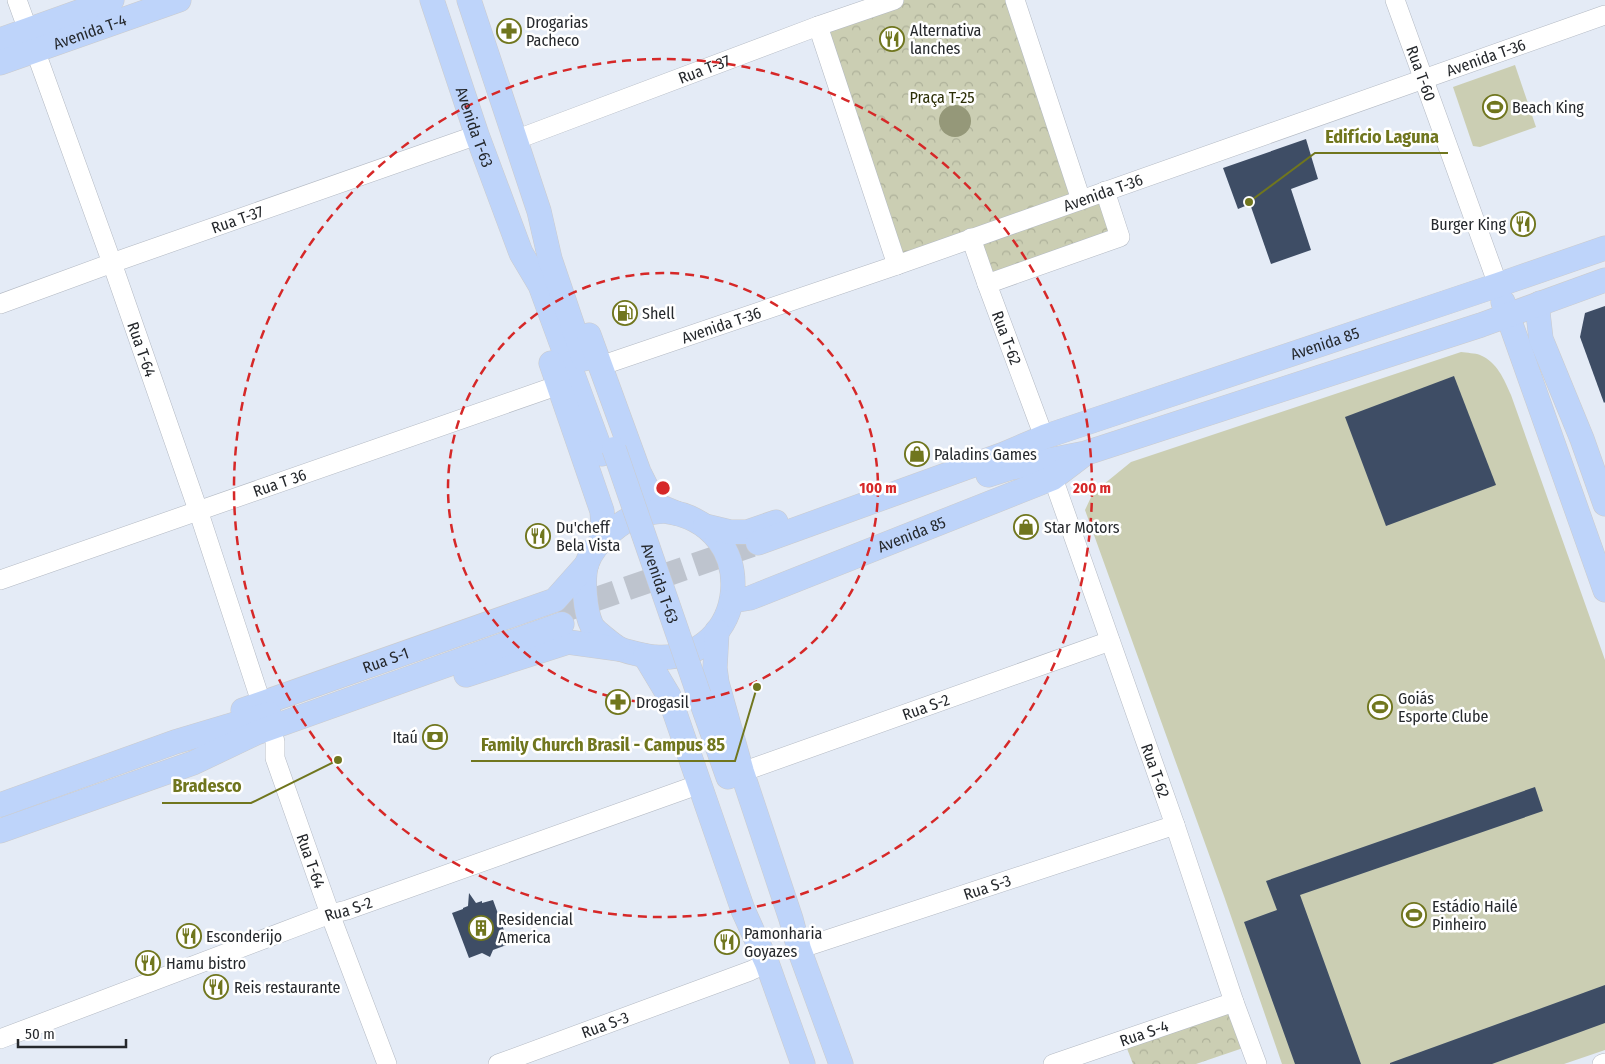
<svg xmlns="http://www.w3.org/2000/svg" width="1605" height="1064" font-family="'Fira Sans Condensed',sans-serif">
  <defs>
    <pattern id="park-crowns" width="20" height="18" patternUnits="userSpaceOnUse" patternTransform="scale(1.25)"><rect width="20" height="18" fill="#cbceb3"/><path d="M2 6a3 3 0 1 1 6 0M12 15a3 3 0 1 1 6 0" fill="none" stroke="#aeb19a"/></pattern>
  </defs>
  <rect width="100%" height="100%" fill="#e4ebf6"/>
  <g fill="url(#park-crowns)">
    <path d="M901,0H1012L1074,197L899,262L821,28Z"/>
    <path d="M1102,199L1114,234L991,276L978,241Z"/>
    <path d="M1233,1011L1246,1047L1196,1064H1133L1126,1046Z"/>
  </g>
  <g fill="#cbceb3">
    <path d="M1515,65L1536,127L1480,147L1473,146L1453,87Z"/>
    <path d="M1461,352C1467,353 1475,353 1480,355C1497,362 1504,379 1511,395L1605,660V1050L1564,1064H1282L1224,896L1085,510L1093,493L1131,462Z"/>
  </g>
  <circle fill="#959879" cx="955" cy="121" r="16"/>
  <g fill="#3e4d65">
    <path d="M1306,139L1318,179L1291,189L1311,250L1271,264L1250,204L1238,209L1223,168Z"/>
    <path d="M1605,306V402L1604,403L1580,337L1585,313Z"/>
    <path d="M1454,376L1496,485L1386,526L1345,417Z"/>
    <path d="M1535,787L1543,811L1300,895L1361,1064H1295L1244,922L1277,910L1266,881Z"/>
    <path d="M469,893L476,903L482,901V903L493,900L509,944L493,950L490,957L482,953L469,958L452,913L463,909V908L468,906Z"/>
    <path d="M1605,985V1023L1492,1064H1390V1063Z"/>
  </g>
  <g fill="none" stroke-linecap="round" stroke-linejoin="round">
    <path stroke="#bec4ce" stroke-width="24" stroke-dasharray="24 12" stroke-linecap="butt" d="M559,612L758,543"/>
    <defs>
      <g id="minor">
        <path id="s1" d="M17,0L112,263L198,510L261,702"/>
        <path d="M1015,0L1081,200"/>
        <path id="s2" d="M1395,0L1498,285"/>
        <path d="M818,26L897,265"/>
        <path id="s3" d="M515,140L818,26L894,0"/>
        <path id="s4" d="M971,238L987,284L1044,437"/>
        <path d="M987,284L1120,237L1105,191"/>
        <path id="s5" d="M0,304L112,263L477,135"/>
        <path id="s6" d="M600,366L897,265L1605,15"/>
        <path id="s7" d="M1053,478L1175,825L1234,1002L1257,1064"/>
        <path id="s8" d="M0,580L559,385"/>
        <path id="s9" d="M275,741V758L330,914L387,1064"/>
        <path id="s10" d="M742,772L1110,641"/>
        <path id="s11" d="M799,949L1175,825"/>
        <path id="s12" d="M0,1039L330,914L347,910L700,784"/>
        <path id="s13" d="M498,1064L750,971L767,963"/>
        <path id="s14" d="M1053,1064L1234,1002"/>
        <path d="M1602,1064L1605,1063"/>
      </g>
      <g id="major">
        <path id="s15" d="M432,0L477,135L521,253L540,285L602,454"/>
        <path d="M469,0L539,211L550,259L584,359"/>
        <path d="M0,40L112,0"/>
        <path id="s16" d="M0,63L179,0"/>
        <path d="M1503,302L1605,590"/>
        <path d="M1540,303L1538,313L1541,339L1582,439L1605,504"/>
        <path d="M589,335L639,472L652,498L659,506L676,513"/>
        <path d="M551,363L602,511L604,539"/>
        <path d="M988,475L1010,468L1086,453L1481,325L1605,280"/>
        <path d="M664,511C765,523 749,664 655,657C649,657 623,651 618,648C613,645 595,631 592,626C585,612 582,578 587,563C594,543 622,519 642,514C649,512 657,512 664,511Z"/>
        <path d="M705,526L730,532H747L776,522"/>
        <path id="s17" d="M758,543L1004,454L1044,437L1498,285L1605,248"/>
        <path id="s18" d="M732,601L750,598L1053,478L1082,456"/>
        <path d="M717,631L715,668L717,683L742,772L791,919L799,949L841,1064"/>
        <path d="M645,656L669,696L743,910L767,963L803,1064"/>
        <path d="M466,675L568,642L619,649"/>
        <path d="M699,695L728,777"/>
        <path id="s19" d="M243,710L555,600L587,564"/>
        <path d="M0,805L175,742L269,714"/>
        <path d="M0,831L193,763L256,733L562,624"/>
      </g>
    </defs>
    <use href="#minor" stroke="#b3b9c3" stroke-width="20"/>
    <use href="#major" stroke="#cbcbcc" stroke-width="25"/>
    <use href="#minor" stroke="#fff" stroke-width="19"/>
    <use href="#major" stroke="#bed4fa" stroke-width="24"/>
    <defs>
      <g id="major-bridge">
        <path id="s20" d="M614,449L699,695"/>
      </g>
    </defs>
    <use href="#major-bridge" stroke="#cbcbcc" stroke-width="25" stroke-linecap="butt"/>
    <use href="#major-bridge" stroke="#bed4fa" stroke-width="24"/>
  </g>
  <g fill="none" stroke="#d62828" stroke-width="2.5" stroke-dasharray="9 6">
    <circle cx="663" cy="488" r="215"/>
    <circle cx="663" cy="488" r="429"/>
  </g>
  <defs>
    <symbol id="pharmacy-ring" viewBox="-11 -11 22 22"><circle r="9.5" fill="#fff" stroke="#70761e" stroke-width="1.5"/><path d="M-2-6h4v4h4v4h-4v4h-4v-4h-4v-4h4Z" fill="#70761e"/></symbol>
    <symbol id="restaurant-ring" viewBox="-11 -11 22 22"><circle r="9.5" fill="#fff" stroke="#70761e" stroke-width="1.5"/><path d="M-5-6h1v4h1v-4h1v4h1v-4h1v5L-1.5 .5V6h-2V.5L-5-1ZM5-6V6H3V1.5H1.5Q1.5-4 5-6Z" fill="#70761e"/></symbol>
    <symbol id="stadium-ring" viewBox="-11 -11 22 22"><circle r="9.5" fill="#fff" stroke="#70761e" stroke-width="1.5"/><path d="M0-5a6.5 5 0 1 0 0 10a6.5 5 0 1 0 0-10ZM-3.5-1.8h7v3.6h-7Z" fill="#70761e"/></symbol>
    <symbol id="fuel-ring" viewBox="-11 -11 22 22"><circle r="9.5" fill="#fff" stroke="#70761e" stroke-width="1.5"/><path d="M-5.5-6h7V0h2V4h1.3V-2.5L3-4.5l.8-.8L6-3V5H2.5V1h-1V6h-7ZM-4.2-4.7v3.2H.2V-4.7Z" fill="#70761e"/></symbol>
    <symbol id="shop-ring" viewBox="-11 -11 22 22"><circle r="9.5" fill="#fff" stroke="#70761e" stroke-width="1.5"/><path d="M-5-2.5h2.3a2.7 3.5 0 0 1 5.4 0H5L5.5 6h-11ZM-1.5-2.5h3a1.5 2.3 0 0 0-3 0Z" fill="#70761e"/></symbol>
    <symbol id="bank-ring" viewBox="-11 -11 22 22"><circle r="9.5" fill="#fff" stroke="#70761e" stroke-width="1.5"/><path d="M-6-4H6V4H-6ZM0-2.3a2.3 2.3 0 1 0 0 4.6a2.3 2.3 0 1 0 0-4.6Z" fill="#70761e"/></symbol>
    <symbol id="building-ring" viewBox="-11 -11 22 22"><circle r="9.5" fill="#fff" stroke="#70761e" stroke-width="1.5"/><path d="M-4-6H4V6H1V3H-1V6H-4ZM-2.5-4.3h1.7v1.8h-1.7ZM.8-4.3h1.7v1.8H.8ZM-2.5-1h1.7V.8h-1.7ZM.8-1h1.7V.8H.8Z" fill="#70761e"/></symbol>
  </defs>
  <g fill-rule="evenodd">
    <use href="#pharmacy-ring" x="495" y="17" width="28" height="28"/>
    <use href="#restaurant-ring" x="878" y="25" width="28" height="28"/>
    <use href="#stadium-ring" x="1481" y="93" width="28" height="28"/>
    <use href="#restaurant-ring" x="1509" y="210" width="28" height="28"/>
    <use href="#fuel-ring" x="611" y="299" width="28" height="28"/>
    <use href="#shop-ring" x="903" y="440" width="28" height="28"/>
    <use href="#shop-ring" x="1012" y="513" width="28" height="28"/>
    <use href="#restaurant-ring" x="524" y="522" width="28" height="28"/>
    <use href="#pharmacy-ring" x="604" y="688" width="28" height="28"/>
    <use href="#stadium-ring" x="1366" y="693" width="28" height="28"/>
    <use href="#bank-ring" x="421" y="723" width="28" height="28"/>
    <use href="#stadium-ring" x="1400" y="901" width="28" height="28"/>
    <use href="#building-ring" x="467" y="914" width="28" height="28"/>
    <use href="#restaurant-ring" x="175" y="922" width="28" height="28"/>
    <use href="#restaurant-ring" x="713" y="928" width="28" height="28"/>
    <use href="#restaurant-ring" x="134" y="949" width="28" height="28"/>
    <use href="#restaurant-ring" x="202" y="973" width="28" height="28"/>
  </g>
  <g text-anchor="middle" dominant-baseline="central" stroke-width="5" stroke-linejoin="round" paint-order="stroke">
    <g font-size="16" fill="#25282c" stroke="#fff" text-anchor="start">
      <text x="526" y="22">Drogarias<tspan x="526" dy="18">Pacheco</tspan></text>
      <text x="910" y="30">Alternativa<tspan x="910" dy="18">lanches</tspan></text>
      <text x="1512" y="107">Beach King</text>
      <text x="1506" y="224" text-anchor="end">Burger King</text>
      <text x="642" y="313">Shell</text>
      <text x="934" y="454">Paladins Games</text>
      <text x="556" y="527">Du'cheff<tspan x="556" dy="18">Bela Vista</tspan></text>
      <text x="1044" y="527">Star Motors</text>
      <text x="1398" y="698">Goiás<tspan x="1398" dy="18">Esporte Clube</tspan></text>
      <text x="636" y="702">Drogasil</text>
      <text x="418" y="737" text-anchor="end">Itaú</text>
      <text x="1432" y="906">Estádio Hailé<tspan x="1432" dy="18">Pinheiro</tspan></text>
      <text x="498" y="919">Residencial<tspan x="498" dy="18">America</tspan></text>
      <text x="744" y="933">Pamonharia<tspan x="744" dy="18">Goyazes</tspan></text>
      <text x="206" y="936">Esconderijo</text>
      <text x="166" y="963">Hamu bistro</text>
      <text x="234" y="987">Reis restaurante</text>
    </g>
    <g font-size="16" fill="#25282c" stroke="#fff">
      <text stroke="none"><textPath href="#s16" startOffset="95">Avenida T-4</textPath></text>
      <text stroke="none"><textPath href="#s6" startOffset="938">Avenida T-36</textPath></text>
      <text stroke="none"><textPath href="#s3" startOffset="202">Rua T-37</textPath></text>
      <text stroke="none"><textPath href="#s2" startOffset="78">Rua T-60</textPath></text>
      <text stroke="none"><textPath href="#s15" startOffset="134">Avenida T-63</textPath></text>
      <text stroke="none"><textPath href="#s6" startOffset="532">Avenida T-36</textPath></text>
      <text stroke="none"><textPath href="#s5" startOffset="252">Rua T-37</textPath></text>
      <text stroke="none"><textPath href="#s6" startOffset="128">Avenida T-36</textPath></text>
      <text stroke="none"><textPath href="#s4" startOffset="106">Rua T-62</textPath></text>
      <text stroke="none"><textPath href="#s17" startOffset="601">Avenida 85</textPath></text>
      <text stroke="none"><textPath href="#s1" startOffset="371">Rua T-64</textPath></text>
      <text stroke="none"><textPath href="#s8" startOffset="296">Rua T 36</textPath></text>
      <text stroke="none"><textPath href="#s18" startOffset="192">Avenida 85</textPath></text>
      <text stroke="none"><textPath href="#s20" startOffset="142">Avenida T-63</textPath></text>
      <text stroke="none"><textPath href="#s19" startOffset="151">Rua S-1</textPath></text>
      <text stroke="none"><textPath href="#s10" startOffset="195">Rua S-2</textPath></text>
      <text stroke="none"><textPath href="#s7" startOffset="310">Rua T-62</textPath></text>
      <text stroke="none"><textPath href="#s9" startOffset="126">Rua T-64</textPath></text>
      <text stroke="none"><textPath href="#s11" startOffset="198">Rua S-3</textPath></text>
      <text stroke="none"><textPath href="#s12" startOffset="372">Rua S-2</textPath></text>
      <text stroke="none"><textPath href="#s13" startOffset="114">Rua S-3</textPath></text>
      <text stroke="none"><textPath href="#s14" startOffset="96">Rua S-4</textPath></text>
    </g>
    <g font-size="16" fill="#2b2e05" stroke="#fff">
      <text x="942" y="97">Praça T-25</text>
    </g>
  </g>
  <circle cx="663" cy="488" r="8" fill="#d62828" stroke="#fff" stroke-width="2.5"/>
  <g font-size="15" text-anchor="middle" font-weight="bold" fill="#d62828" stroke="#fff" stroke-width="5" stroke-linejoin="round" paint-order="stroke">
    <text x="878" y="493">100 m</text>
    <text x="1092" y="493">200 m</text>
  </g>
  <path fill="none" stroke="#70761e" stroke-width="2" d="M1249 202L1315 153H1448M757 687L735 761H471M338 760L251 803H162"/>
  <g fill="#70761e" stroke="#fff" stroke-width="2">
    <circle cx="1249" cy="202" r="5"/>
    <circle cx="757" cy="687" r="5"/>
    <circle cx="338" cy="760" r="5"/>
  </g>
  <g font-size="18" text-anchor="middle" font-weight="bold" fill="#70761e" stroke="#fff" stroke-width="5" stroke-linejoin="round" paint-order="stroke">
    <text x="1382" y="143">Edifício Laguna</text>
    <text x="603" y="751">Family Church Brasil - Campus 85</text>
    <text x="207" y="792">Bradesco</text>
  </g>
  <path d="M18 1039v8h108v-8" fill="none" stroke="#25282c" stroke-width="2.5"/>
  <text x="25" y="1039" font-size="15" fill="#25282c" stroke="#ffffff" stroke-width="4" paint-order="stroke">50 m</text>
</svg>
